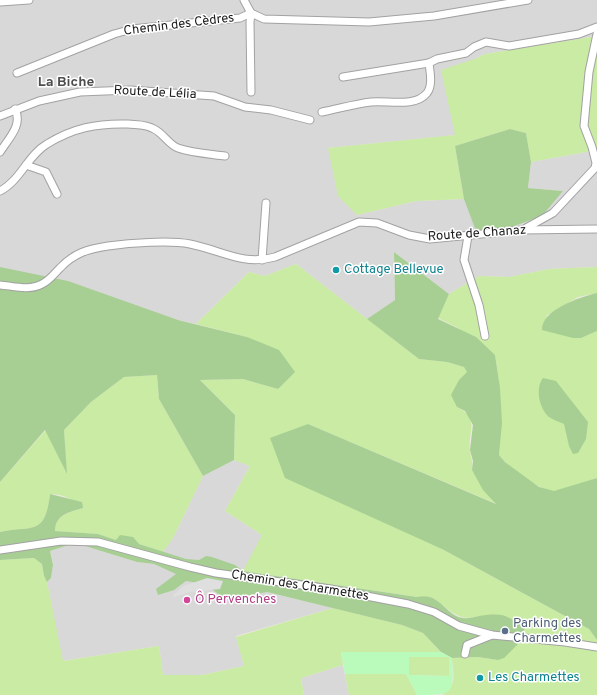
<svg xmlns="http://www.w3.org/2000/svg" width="597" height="695" font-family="Overpass,sans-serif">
  <rect width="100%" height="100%" fill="#ede8e0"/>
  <g fill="#d9d8d8">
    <path d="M0,0H597V36L485,54L477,58L456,135L328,148L357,215L416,201L464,199L503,230L563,191L528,188L531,162L597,150V267L549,269L509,277L479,276L449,294L394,252L395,300L367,319L296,264L265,276L249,272L196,324L178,320L0,300Z"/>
    <path d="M234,460L250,466L225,511L262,535L267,592L333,608L236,636L244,666L202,675H163L159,646L62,661L47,582L51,578L53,565L50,551L75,543L137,562L154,564L173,538L203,476Z"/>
    <path d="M343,665L349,695H304L301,678Z"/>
  </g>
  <g fill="#c9eba3">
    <path d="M597,36V150L531,162L526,133L510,129L455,146L464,199L416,201L357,215L338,196L328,148L455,135L441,70L477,58L485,54Z"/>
    <path d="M296,264L419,359L447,362L464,367L468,372L459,380L457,407C481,419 467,432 470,451C471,458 473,462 472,470L497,504L308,424L442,549L589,629L597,640V695H442C458,685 453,675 452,658L478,657L498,660L481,616C475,617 467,619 462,617C445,612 437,593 418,597L243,571L262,535L225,511L250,466L234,460L235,415L200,380L243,379L278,389L247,337L196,324L249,272L265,276Z"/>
    <path d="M597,267V293L578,297L546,316L581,338L597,331V478C587,481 562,492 552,491C537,489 509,467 499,455C502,421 501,389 495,355L458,328L438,318L449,294L479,276L509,277L549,269Z"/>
    <path d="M157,375L159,399L203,476L173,538L163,552L139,544L116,540L98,534L54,531C56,515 69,512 83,508C73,499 63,494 50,494C45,537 32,525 0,532V482L46,430L66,472L64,430L91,402L124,377Z"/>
    <path d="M34,558L42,564L44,576L47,582L63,661L159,646L163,675H202L244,666L236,637L333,608L402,625L423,633L441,652H341L343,665L301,678L304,695H0V560Z"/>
    <path d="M409,657H449V676L408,675Z"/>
    <path d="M345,674H406L417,695H349Z"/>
  </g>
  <g fill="#a7cf93">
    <path d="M510,129L526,133L531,162L528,188L563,191L542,216L503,230L476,231L464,199L455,146Z"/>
    <path d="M394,252L449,294L438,319L476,337L495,355L500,388L502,423L499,455L505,462L539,487L554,491L597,478V640L589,629L442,549L285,478L270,438L308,424L496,504L483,490L472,470L473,461L470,450L473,425L465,411L457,407L451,395L459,380L467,372L464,367L447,362L419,359L367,319L395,300Z"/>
    <path d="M0,267L68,281L178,320L247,337L279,350L295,372L278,389L243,379L200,380L235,415L234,460L203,476L159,399L157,375L124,377L91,402L64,430L67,474L45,430L0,482Z"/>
    <path d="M597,293V331L581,338H573L542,330C541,310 580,297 597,293Z"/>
    <path d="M543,378L556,381L588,422L586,439L578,453L573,454L569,446L564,424C560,422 553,420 549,417C539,408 535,388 543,378Z"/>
    <path d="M50,494L82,502L83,508C69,512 55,515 55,531L98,534L116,540L120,535L133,537L139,544L186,559L199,560L206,556L212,557L235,565L243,571L417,597C441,592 445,616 463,618C468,619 474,617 479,616C504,613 504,614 525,628L518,644L504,658L498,660L478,657L452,658L441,652L423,633L402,625L267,592L225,599L205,584L186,581L174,590L158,595L156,589L176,574L154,564L137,562L75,543L50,551L53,565L51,578L47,582L44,576L42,564L34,558L0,560V532C32,525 45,537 50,494Z"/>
  </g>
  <path fill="#bafbbc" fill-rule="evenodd" d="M341,652H441L452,658C454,695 454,695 417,695L406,674H345ZM409,657H449V676L409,675Z"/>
  <path fill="#dfdfdf" d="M207,578L223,581L220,589L190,592L174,597L173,595L184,586Z"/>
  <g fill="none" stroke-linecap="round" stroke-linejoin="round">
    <defs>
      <g id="minor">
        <path d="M244,0L251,13L264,19L369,22L434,16L528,0"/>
        <path d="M0,2L29,0"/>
        <path d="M17,73L114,34L132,29L240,18L251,13"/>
        <path d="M343,77L429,63"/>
        <path d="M251,92L250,22L251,13"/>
        <path d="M322,112C338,109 354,104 371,102C387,100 415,108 427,93C433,85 430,72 429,63L437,59L466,53L474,47L486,42L509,46L579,34L597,27"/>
        <path d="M0,116L39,101L80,92L130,90L214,96L245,107L271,110L310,120"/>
        <path d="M0,152C9,138 23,125 15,109"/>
        <path d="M26,165L46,172L57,194"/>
        <path d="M0,191C20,181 28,155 47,144C73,128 97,123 128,124C137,125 146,124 154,129C163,133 169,145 178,148C192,153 210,154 225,156"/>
        <path d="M526,228L553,213L595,168L596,163L592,147L584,126L589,72L597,34"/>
        <path d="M468,236L464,260L479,305L485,336"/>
        <path d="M262,260L266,203"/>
        <path d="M0,285C13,286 30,291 42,284C49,281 54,274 60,268C74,253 88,249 108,246C130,243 169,240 190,244C221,250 242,266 275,257L359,222L377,223L409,235L430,239L522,230L597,229"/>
        <path d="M0,550L61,541L98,542L190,567L216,573L330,589L408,604L434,612L459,626L492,635L565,642L597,647"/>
        <path d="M465,654L467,645L492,635"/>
      </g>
    </defs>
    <use href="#minor" stroke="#a2a2a2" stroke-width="9"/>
    <use href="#minor" stroke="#fff" stroke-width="7"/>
  </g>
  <g fill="#0f9aa8" stroke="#fff" stroke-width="1.5">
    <circle cx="336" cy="270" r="4"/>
    <circle cx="480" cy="678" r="4"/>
  </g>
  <circle fill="#d1479c" stroke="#fff" stroke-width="1.5" cx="187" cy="600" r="4"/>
  <circle fill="#5c6f8a" stroke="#fff" stroke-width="1.5" cx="505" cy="631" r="4"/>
  <g text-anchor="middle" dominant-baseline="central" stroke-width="3" stroke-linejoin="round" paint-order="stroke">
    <g font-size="13" fill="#1b1b1b" stroke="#fff">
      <text transform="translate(179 25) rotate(-7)">Chemin des Cèdres</text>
      <text transform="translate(155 93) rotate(3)">Route de Lélia</text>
      <text transform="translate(477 234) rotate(-4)">Route de Chanaz</text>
      <text transform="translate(300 586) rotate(9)">Chemin des Charmettes</text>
    </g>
    <g font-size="13" fill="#0d838f" stroke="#fff" text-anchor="start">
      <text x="344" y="270">Cottage Bellevue</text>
      <text x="488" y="678">Les Charmettes</text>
    </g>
    <g font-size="13" fill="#b23c85" stroke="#fff" text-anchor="start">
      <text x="195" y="600">Ô Pervenches</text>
    </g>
    <g font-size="13" fill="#4e5e75" stroke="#fff" text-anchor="start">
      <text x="513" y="624">Parking des<tspan x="513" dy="15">Charmettes</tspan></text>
    </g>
    <g font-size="14" font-weight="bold" fill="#4e4e4e" stroke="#fff">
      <text x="66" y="82">La Biche</text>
    </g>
  </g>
</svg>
